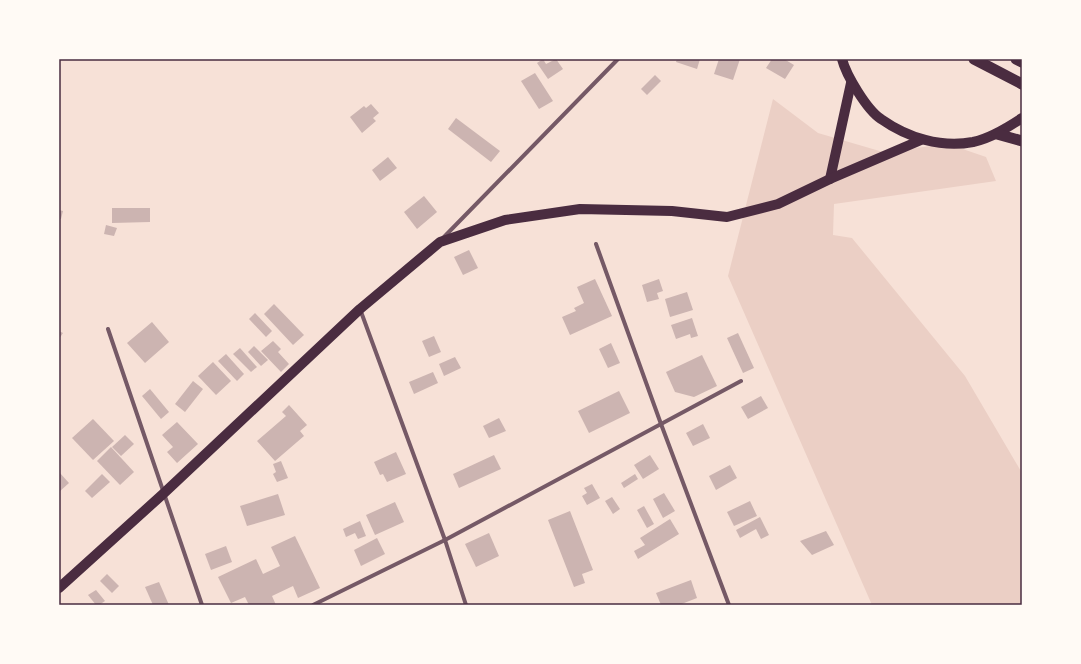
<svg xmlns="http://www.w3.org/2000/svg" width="1081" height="664" font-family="Poppins,sans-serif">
  <rect width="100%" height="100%" fill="#f7e1d7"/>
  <path fill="#ebcfc5" d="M773,99L818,133L883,152L948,144L986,157L996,181L834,204L833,235L852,238L965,376L1022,473V605H872L728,276Z"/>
  <g fill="#ccb4b1">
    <path d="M543,59L546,64L556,59L563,69L548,79L537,63Z"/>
    <path d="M677,59H700L697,69L676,62Z"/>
    <path d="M719,59H740L733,80L714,74Z"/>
    <path d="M772,59H784L794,65L785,79L766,68Z"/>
    <path d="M535,73L553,101L539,109L521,81Z"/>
    <path d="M655,75L661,81L647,95L641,89Z"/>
    <path d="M371,104L379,113L373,118L376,121L362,133L350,117L364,106L366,108Z"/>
    <path d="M456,118L500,151L491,162L448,129Z"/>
    <path d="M388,157L397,168L380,181L372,170Z"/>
    <path d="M424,196L437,212L417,229L404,212Z"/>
    <path d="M112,208H150V222L112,223Z"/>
    <path d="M59,210L63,211L61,219H59Z"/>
    <path d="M106,225L117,228L114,236L104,234Z"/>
    <path d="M469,250L478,268L463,275L454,257Z"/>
    <path d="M595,279L612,316L570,335L562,317L576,311L574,308L584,303L577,287Z"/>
    <path d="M659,279L663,291L657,293L659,299L647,302L642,285Z"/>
    <path d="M687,292L693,310L670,317L665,299Z"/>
    <path d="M274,304L304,335L293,345L264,314Z"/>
    <path d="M255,313L272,331L266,337L249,319Z"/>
    <path d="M692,318L698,336L691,338L690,334L676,339L671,325Z"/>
    <path d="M152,322L169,342L145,363L127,343Z"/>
    <path d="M59,331L63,333L59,339Z"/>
    <path d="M738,333L754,368L743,373L727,338Z"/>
    <path d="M434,336L441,352L429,357L422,341Z"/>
    <path d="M273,341L281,349L278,352L289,364L281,372L261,351Z"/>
    <path d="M611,343L620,363L608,368L599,349Z"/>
    <path d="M254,346L268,360L261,366L248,352Z"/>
    <path d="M240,348L257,367L251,372L233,354Z"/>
    <path d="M226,354L244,374L237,381L218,361Z"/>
    <path d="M702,355L717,386L694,397L675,392L666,372Z"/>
    <path d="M455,357L461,368L444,376L439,364Z"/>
    <path d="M213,362L231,381L216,395L198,376Z"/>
    <path d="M433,372L438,383L414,394L409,382Z"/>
    <path d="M193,381L203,389L185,412L175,404Z"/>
    <path d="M150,389L169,412L161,419L142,396Z"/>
    <path d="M619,391L630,413L589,433L578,411Z"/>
    <path d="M761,396L768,408L748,419L741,407Z"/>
    <path d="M289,405L307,425L300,431L304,436L275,461L257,441L286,416L282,412Z"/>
    <path d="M499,418L506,431L489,438L483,426Z"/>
    <path d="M93,419L114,441L93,460L72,438Z"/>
    <path d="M177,422L198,444L177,463L167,452L173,447L162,435Z"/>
    <path d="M703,424L710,438L693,446L686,433Z"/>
    <path d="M125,435L134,444L121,456L112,447Z"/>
    <path d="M111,447L134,472L120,485L97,461Z"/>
    <path d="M396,452L406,474L387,482L383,474L380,475L374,462Z"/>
    <path d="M494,455L501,469L459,488L453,474Z"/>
    <path d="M650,455L659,469L643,479L634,465Z"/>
    <path d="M281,461L288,478L277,482L273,474L276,472L273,464Z"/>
    <path d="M730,465L737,478L716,490L709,476Z"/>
    <path d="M59,472L69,483L59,492Z"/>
    <path d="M102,474L110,482L92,498L85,491Z"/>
    <path d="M635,474L638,479L624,488L621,483Z"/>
    <path d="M592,484L600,498L587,505L582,496L587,493L584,488Z"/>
    <path d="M664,493L675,511L663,518L653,499Z"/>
    <path d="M278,494L285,515L247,526L240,506Z"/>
    <path d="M612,497L620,509L613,514L605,501Z"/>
    <path d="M750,501L757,516L734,526L727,512Z"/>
    <path d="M395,502L404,522L375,535L366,515Z"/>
    <path d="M644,506L654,524L647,528L637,510Z"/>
    <path d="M570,511L593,570L582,574L585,583L574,587L548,520Z"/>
    <path d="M760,517L769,535L761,539L756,529L740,538L736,530Z"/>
    <path d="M670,519L679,534L638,559L634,551L645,545L640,538Z"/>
    <path d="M360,521L366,536L358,539L355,533L346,537L343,529Z"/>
    <path d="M826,531L834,545L812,555L800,541Z"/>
    <path d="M489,533L499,556L476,567L465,544Z"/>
    <path d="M295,536L320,588L298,598L293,586L272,596L276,605H249L245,597L231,603L218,577L256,559L263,574L280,566L271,547Z"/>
    <path d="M377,538L385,554L361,566L354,550Z"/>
    <path d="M226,546L232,562L211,570L205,554Z"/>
    <path d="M107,574L119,586L112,593L100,581Z"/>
    <path d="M691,580L697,598L679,605H661L656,593Z"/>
    <path d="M159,582L169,605H153L145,587Z"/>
    <path d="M96,590L105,601L99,605H96L88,595Z"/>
  </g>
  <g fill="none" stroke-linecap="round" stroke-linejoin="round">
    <g stroke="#755966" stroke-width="4">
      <path d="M443,238L618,59"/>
      <path d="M596,244L661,424L729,605"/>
      <path d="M360,309L445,540L466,605"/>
      <path d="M108,329L202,605"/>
      <path d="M313,605L445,540L741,381"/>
    </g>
    <g stroke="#4a2c40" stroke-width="10">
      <path d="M842,59C846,75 867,110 881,119C908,138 941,148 973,142C991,138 1007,128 1022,118"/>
      <path d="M830,179L851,83"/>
      <path d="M59,588L163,494L360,309L440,242L505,220L580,209L672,211L727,217L778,204L830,179L921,140"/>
    </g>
    <g stroke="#4a2c40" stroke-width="11">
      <path d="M974,59L1022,84"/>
      <path d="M1016,59L1022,62"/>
      <path d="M997,134L1022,141"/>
    </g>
  </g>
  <rect width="1081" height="664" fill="none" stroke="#fffaf5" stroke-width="120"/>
  <rect x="60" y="60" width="961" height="544" fill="none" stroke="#4a2c40" stroke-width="1.5"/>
</svg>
